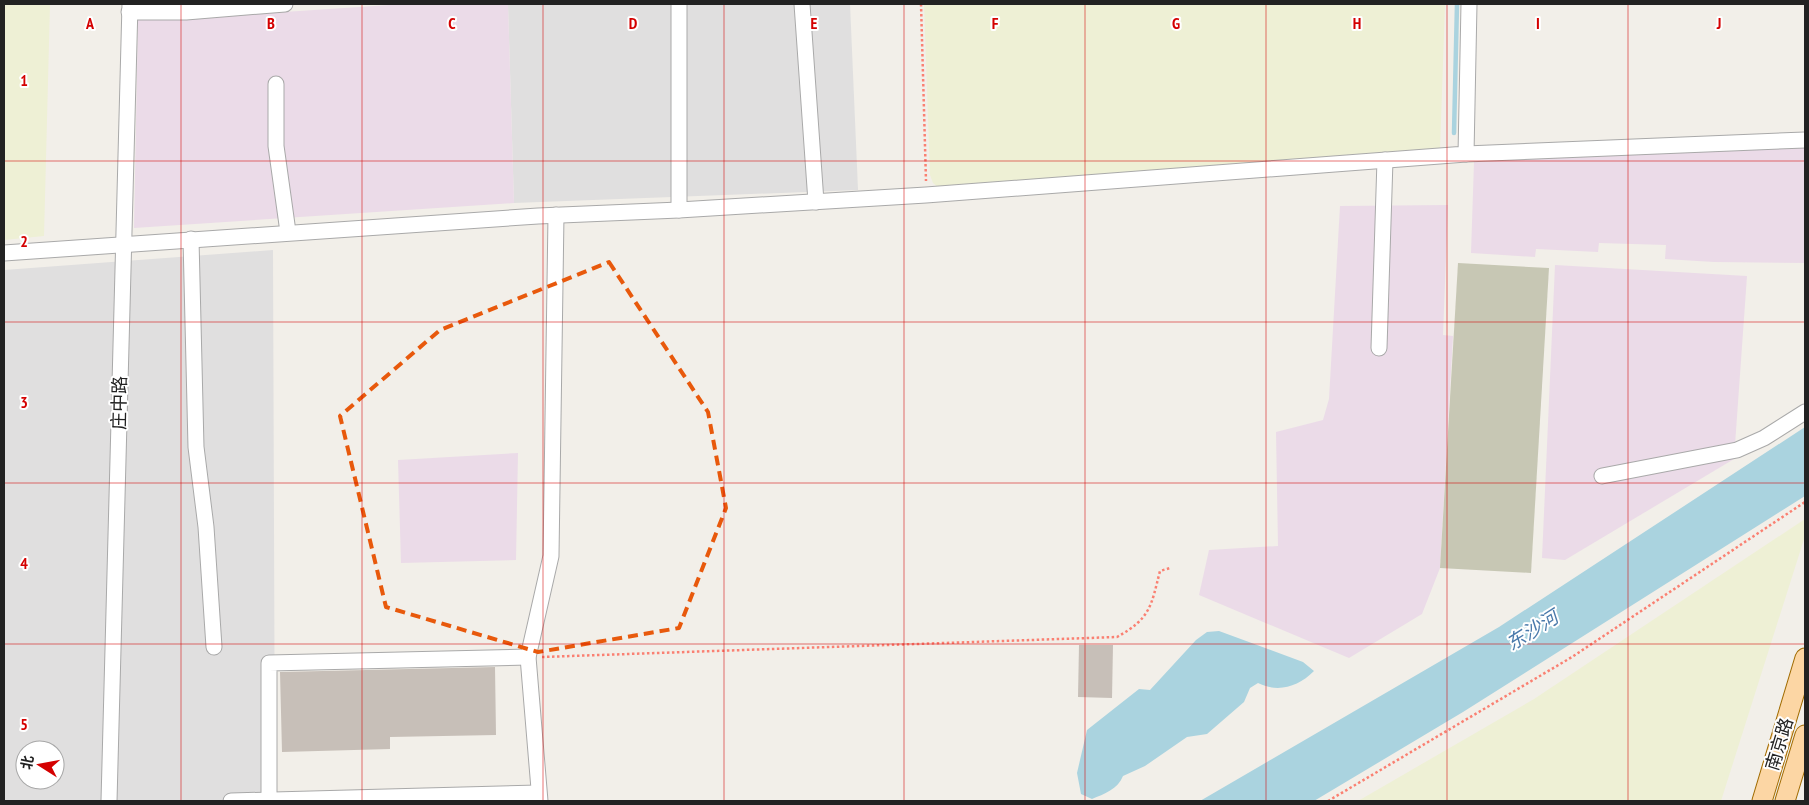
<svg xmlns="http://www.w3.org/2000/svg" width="1809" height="805" font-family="'PT Sans Narrow','Noto Sans SC',sans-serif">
  <rect width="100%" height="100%" fill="#f2efe9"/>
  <g fill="#e0dfdf" fill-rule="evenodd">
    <path d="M508,4H850L858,190L514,203Z"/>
    <path d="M273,250L275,801H4V270ZM25,750H55V780H25Z"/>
  </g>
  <g fill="#ebdbe8">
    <path d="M404,4H508L514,203L134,228L138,19L193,18Z"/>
    <path d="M1805,145V263L1714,262L1665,259L1666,245L1599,243L1598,252L1536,249L1535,257L1471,253L1474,162Z"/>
    <path d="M1448,205L1443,335L1453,336L1440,568L1422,614L1349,658L1199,595L1209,550L1278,546L1276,432L1323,420L1329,399L1340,206Z"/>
    <path d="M1555,265L1747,276L1734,459L1565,560L1542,558Z"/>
    <path d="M518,453L516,560L401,563L398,460Z"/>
  </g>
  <path fill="#c7c7b4" d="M1458,263L1549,268L1531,573L1440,568Z"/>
  <g fill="#eef0d5">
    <path d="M4,4H50L44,236L4,240Z"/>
    <path d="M924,4H1445L1440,150L939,188L933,183L930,175Z"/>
    <path d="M1805,519V536L1721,801H1358L1534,699Z"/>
  </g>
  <g fill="#aad3df">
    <path d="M1805,427V496L1463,712L1314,801H1200L1499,627Z"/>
    <path d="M1219,631L1303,662L1314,671C1298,687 1278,693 1258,683L1250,688L1244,702L1207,734L1187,737L1145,766L1123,776C1118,789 1104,794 1092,799L1081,794L1077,773L1087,730L1139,689L1150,690L1196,640L1207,632Z"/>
  </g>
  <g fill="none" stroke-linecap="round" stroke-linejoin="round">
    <path stroke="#aad3df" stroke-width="4.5" d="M1454,133L1457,4"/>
  </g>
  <g fill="#c7bfb8">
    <path d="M1079,645H1113L1112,698L1078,697Z"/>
    <path d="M495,667L496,735L390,737V749L282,752L280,672Z"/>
  </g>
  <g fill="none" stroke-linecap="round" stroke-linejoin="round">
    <defs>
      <g id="minor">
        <path d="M679,4V210"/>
        <path d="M802,4L816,202"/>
        <path d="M129,12H186L285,4"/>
        <path d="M276,84V146L288,232"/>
        <path d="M1466,154L1805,140"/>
        <path d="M191,239L196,447L206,527L214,647"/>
        <path d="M4,253L538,216L679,210L926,195L1466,154L1469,4"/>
        <path d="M1379,348L1385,160"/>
        <path d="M1602,476L1737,450L1764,438L1805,412"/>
        <path d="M109,801L130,4"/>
        <path d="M231,801L538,793"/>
        <path d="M269,801V663L528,657"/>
        <path d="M540,801L528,657L551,556L556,215"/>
      </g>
      <g id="major">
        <path d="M1762,801L1805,658"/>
        <path d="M1785,801L1805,735"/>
      </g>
    </defs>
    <use href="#minor" stroke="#a9a9a9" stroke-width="17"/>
    <use href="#major" stroke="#a06b00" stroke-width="21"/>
    <g stroke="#fa8072" stroke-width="2.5" stroke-dasharray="2.5 2.5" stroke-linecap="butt">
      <path d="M921,4L926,181"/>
      <path d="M542,657L1117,637C1151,618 1151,606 1160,571L1170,568"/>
      <path d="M1328,801L1572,657L1805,502"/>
    </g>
    <use href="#minor" stroke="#fff" stroke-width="15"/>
    <use href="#major" stroke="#fcd6a4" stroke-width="19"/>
  </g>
  <path fill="none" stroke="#e8590c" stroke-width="4" stroke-dasharray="10 6" stroke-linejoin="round" d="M609,262L708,412L726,508L679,628L538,652L386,607L340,416L440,330Z"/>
  <path fill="none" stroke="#d40000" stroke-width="1" stroke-opacity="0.55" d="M181,4V801M362,4V801M543,4V801M724,4V801M904,4V801M1085,4V801M1266,4V801M1447,4V801M1628,4V801M4,161H1805M4,322H1805M4,483H1805M4,644H1805"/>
  <g text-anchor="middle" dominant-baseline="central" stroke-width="4" stroke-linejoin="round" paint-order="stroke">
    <g font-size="18" fill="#222" stroke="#fff">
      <text transform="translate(119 403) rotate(-89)">庄中路</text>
      <text transform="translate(1779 744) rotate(-73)">南京路</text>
    </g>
    <g font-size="19" font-style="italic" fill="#4a7aab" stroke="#fff">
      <text transform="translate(1532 630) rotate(-32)">东沙河</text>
    </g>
  </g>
  <g font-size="16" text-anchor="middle" font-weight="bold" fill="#d40000" stroke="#fff" stroke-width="4" stroke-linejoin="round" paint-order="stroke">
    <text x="90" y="29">A</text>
    <text x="271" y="29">B</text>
    <text x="452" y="29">C</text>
    <text x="633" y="29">D</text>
    <text x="814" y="29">E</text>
    <text x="995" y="29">F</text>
    <text x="1176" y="29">G</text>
    <text x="1357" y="29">H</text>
    <text x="1538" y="29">I</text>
    <text x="1719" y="29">J</text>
    <text x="24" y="86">1</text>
    <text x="24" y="247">2</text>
    <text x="24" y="408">3</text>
    <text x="24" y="569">4</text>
    <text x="24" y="730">5</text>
  </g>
  <rect width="1809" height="805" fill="none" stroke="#222222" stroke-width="10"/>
  <g transform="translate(40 765) rotate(281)"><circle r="24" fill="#ffffff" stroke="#a7a7a7"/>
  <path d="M0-4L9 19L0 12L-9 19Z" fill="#d40000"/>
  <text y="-8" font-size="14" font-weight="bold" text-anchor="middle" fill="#222222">北</text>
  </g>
</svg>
